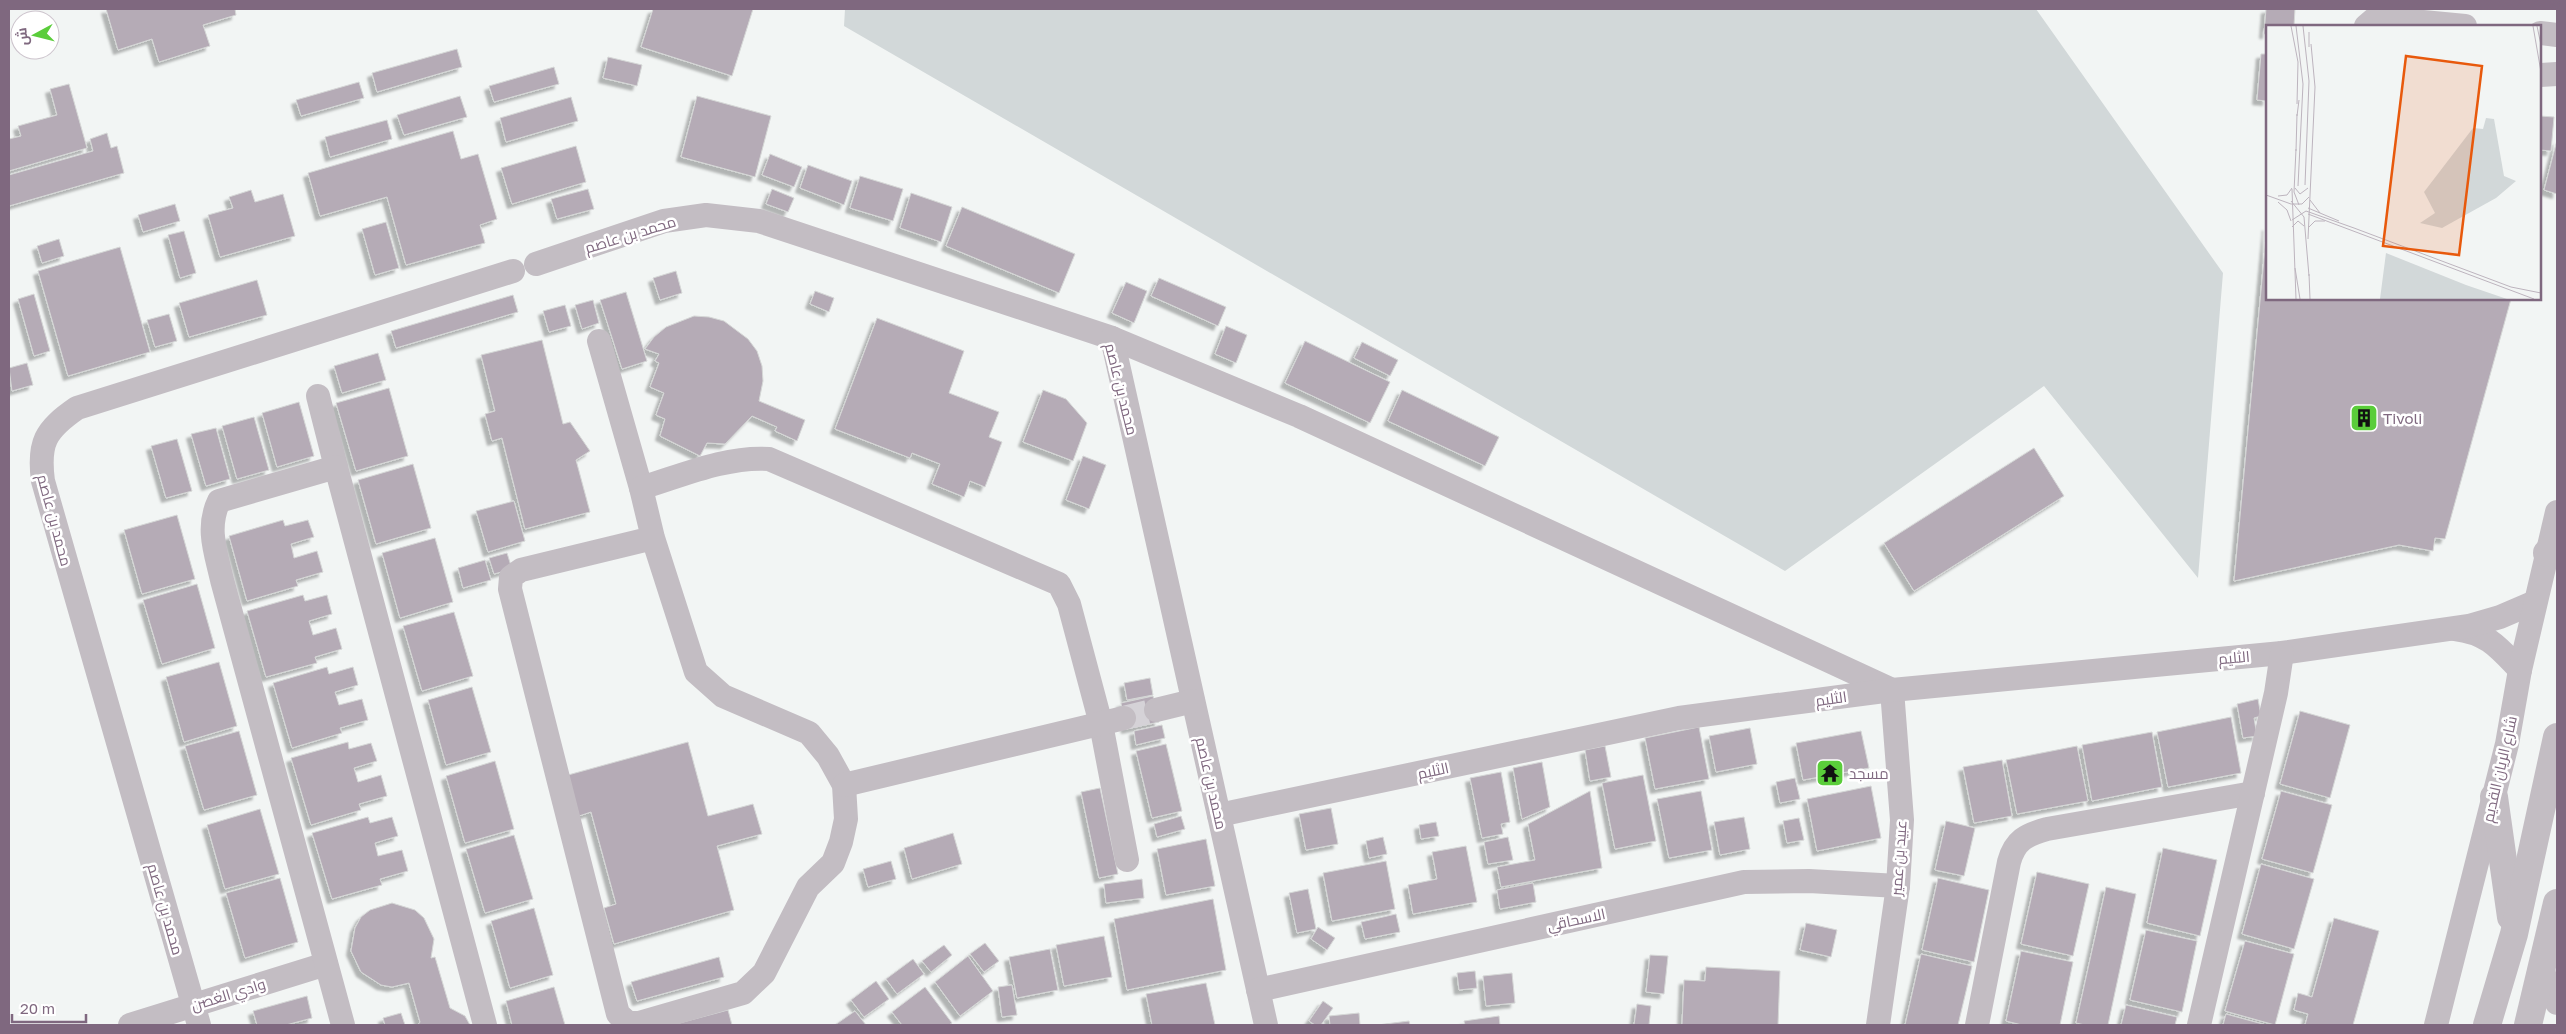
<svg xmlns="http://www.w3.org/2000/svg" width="2566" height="1034" font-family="'Golos Text',Cairo,sans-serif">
  <defs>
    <filter id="shadow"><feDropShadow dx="-4.5" dy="4.5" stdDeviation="1" flood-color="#0004"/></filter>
  </defs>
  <rect width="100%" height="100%" fill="#f2f5f4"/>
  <path fill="#d2d8d9" d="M845,9H2036L2223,273L2198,578L2044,386L1785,571L844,26Z"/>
  <g fill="#b5abb6" stroke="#d5d7d6" filter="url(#shadow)">
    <path d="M106,9H235L236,15L203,25L210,46L159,62L152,39L118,50Z"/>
    <path d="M653,9H753L732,76L641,47Z"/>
    <path d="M2266,9H2295L2294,26H2267V34H2264Z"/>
    <path d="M457,49L462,67L377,92L372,73Z"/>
    <path d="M2261,54H2267V101L2257,100Z"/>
    <path d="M608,57L642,65L637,86L603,78Z"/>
    <path d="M554,67L559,84L494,102L489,86Z"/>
    <path d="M359,82L364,98L301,116L296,100Z"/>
    <path d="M69,84L87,148L9,171V139L21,136L18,126L57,115L50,89Z"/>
    <path d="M460,96L467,117L404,135L397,115Z"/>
    <path d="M697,96L771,116L755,177L681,157Z"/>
    <path d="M571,97L578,121L506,142L500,118Z"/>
    <path d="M2540,116L2554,117L2551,151L2540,150Z"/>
    <path d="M387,120L392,139L330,157L325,137Z"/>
    <path d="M453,131L461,159L478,154L497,219L480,225L485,243L406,265L387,197L320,216L308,173Z"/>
    <path d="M107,133L111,148L117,146L124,173L9,206V175L93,151L90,139Z"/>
    <path d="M2557,140V194L2544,190Z"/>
    <path d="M576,146L586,182L512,204L501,168Z"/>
    <path d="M770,154L802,167L794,187L762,175Z"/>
    <path d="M808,165L852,181L844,205L800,188Z"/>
    <path d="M860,176L903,189L893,221L850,208Z"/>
    <path d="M588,189L594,209L557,219L551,199Z"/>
    <path d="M772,189L794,198L788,212L766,204Z"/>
    <path d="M251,190L255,202L283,194L295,236L220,257L208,215L233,208L229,197Z"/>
    <path d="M911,193L952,207L941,242L900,228Z"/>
    <path d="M175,204L180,221L143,232L138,215Z"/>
    <path d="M962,207L1075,254L1059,293L946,246Z"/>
    <path d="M386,222L399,268L375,275L362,229Z"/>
    <path d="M2267,226V299H2511L2445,539L2435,538L2433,551L2399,545L2234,581Z"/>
    <path d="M184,231L196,273L180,278L168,235Z"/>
    <path d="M59,239L64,256L42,263L37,246Z"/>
    <path d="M120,247L150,352L68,376L38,271Z"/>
    <path d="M676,271L682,293L660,300L653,278Z"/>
    <path d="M1159,278L1226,307L1218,326L1151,296Z"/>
    <path d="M257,280L267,315L189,337L179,303Z"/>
    <path d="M1126,282L1147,291L1134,323L1112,313Z"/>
    <path d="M815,291L834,298L829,312L810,304Z"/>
    <path d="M626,292L647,361L622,369L600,300Z"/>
    <path d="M34,294L50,351L34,356L18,299Z"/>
    <path d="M513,295L518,312L396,348L391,331Z"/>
    <path d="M593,300L599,323L582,329L575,305Z"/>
    <path d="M565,305L571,326L549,332L543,311Z"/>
    <path d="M169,314L177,341L155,347L147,320Z"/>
    <path d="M694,316L709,317L724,321L748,339L757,351L762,366L763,381L759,401L805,420L797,441L775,431L777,427L752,416L725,444L707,443L700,456L660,436L665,419L656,415L664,393L650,387L659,363L655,361L659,354L645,349L654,337L666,327Z"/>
    <path d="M877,318L964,351L949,393L999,412L989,437L1002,442L985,487L970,481L964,497L932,484L940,464L912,453L910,458L835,429Z"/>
    <path d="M1226,326L1247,335L1236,363L1215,354Z"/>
    <path d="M542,340L563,424L570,422L590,451L576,460L590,512L525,529L502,438L492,441L485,414L495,411L481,355Z"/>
    <path d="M1305,341L1390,382L1370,423L1285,383Z"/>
    <path d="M1362,342L1398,360L1390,376L1354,358Z"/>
    <path d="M378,353L386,380L342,393L334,366Z"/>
    <path d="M27,363L33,385L12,391L9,368Z"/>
    <path d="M389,388L408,456L356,471L336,403Z"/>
    <path d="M1043,390L1066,399L1087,423L1073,461L1023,442Z"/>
    <path d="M1402,390L1499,437L1485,466L1388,421Z"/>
    <path d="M299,402L314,456L277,467L262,413Z"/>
    <path d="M254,417L269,470L237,479L222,426Z"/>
    <path d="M216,428L230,479L206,486L191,434Z"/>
    <path d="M177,439L192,491L166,498L151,446Z"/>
    <path d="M2034,448L2064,496L1914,591L1884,543Z"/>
    <path d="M1083,456L1106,465L1089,509L1066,500Z"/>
    <path d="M413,464L431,528L376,544L358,480Z"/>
    <path d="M514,501L525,541L488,552L476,511Z"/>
    <path d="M177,515L195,579L142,594L124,530Z"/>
    <path d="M283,520L285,526L308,520L314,537L291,544L294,558L317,551L323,572L296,580L298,586L247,601L229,536Z"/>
    <path d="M435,538L453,602L400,618L382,553Z"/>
    <path d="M507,553L512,569L494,574L489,558Z"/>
    <path d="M485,560L491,580L463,588L458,568Z"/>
    <path d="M197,584L215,648L162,664L143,600Z"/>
    <path d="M303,595L305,601L327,595L332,614L309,621L313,635L336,628L342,649L315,657L317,663L266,677L247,611Z"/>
    <path d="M454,612L473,676L422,691L403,626Z"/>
    <path d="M219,662L237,726L184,742L166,677Z"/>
    <path d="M327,667L329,674L353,667L358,685L335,692L339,705L362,699L368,720L340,728L342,733L292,748L273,683Z"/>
    <path d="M1150,678L1153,695L1127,700L1124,683Z"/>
    <path d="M472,687L491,752L446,765L428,700Z"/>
    <path d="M1153,696L1159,722L1126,729L1121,703Z"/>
    <path d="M2258,699L2261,716L2254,718L2257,736L2243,738L2237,704Z"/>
    <path d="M2300,711L2350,725L2330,798L2280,784Z"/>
    <path d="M2231,717L2241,773L2168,787L2157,732Z"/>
    <path d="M1162,725L1165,738L1136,745L1134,731Z"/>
    <path d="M1699,727L1709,779L1655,789L1645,738Z"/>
    <path d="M1750,728L1757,764L1716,772L1709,736Z"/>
    <path d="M239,731L257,795L204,810L185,746Z"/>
    <path d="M1861,731L1869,768L1803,780L1796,743Z"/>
    <path d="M2152,732L2162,787L2092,801L2082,745Z"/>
    <path d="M348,742L349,749L371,743L377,761L354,768L358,782L381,775L387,796L359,804L361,810L311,825L291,758Z"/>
    <path d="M688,742L708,816L753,804L762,834L717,846L734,910L614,944L604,908L616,904L591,812L579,816L568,775Z"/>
    <path d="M1166,744L1182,811L1152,818L1136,751Z"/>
    <path d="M1605,746L1611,777L1590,781L1585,750Z"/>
    <path d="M2077,746L2088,801L2017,814L2006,760Z"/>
    <path d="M2002,760L2012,816L1974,823L1963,767Z"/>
    <path d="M495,761L514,829L465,843L446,776Z"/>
    <path d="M1542,762L1550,807L1522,819L1513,768Z"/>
    <path d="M1501,772L1510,822L1501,824L1503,834L1482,838L1470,778Z"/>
    <path d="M1643,775L1656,841L1615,849L1602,783Z"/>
    <path d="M1795,778L1800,799L1780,803L1776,782Z"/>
    <path d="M1871,786L1881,838L1817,851L1807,799Z"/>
    <path d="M1100,788L1118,874L1099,878L1081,792Z"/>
    <path d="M1590,791L1602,868L1501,887L1497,867L1535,860L1528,824Z"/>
    <path d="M1701,791L1712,850L1669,858L1657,799Z"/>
    <path d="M2281,791L2332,805L2313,873L2262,859Z"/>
    <path d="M1331,808L1338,844L1306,850L1299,814Z"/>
    <path d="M260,809L279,874L225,889L207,825Z"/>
    <path d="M1181,816L1185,829L1157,837L1154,824Z"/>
    <path d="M368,817L370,823L392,817L398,836L375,843L378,856L402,850L408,871L380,879L382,885L332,899L312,833Z"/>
    <path d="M1744,817L1750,849L1720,855L1714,822Z"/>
    <path d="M1799,818L1804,840L1787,843L1783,821Z"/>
    <path d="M1946,821L1975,828L1964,876L1935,870Z"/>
    <path d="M1436,822L1439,836L1421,839L1419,825Z"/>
    <path d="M953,833L962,864L912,879L904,848Z"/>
    <path d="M514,835L533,899L485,913L466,849Z"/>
    <path d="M1383,837L1387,854L1369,858L1366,841Z"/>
    <path d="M1508,837L1513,860L1488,864L1484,842Z"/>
    <path d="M1206,839L1215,886L1166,895L1157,849Z"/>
    <path d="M1466,846L1477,902L1413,914L1408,885L1437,879L1432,852Z"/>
    <path d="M2163,848L2217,860L2200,936L2147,923Z"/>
    <path d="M891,861L896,879L868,887L863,869Z"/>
    <path d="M1386,861L1395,909L1332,921L1323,873Z"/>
    <path d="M2261,864L2314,879L2294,949L2242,934Z"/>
    <path d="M2037,872L2089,884L2073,956L2021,944Z"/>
    <path d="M280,878L298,942L245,958L226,893Z"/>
    <path d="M1938,878L1989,890L1974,962L1922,950Z"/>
    <path d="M1142,879L1144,898L1106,903L1104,884Z"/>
    <path d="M1533,883L1536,902L1500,909L1497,890Z"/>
    <path d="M2106,887L2136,894L2108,1025H2085L2076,1023Z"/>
    <path d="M1308,889L1316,929L1297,933L1289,893Z"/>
    <path d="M1213,899L1226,970L1127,990L1114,919Z"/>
    <path d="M392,903L415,910L424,918L434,939L431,958L435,957L450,1008L465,1016L470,1025H418L420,1022L409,983L392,987L381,985L361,972L351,951L355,928L361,917L370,910Z"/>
    <path d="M534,908L553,975L510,988L491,921Z"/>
    <path d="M1396,914L1400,932L1365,939L1361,922Z"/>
    <path d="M2334,918L2379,931L2353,1025H2305L2308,1014L2294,1010L2298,993L2312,997Z"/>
    <path d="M1806,923L1837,930L1831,957L1800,950Z"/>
    <path d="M1318,927L1335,938L1327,950L1311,939Z"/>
    <path d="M2146,930L2197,941L2182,1012L2130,1000Z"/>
    <path d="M1104,936L1112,977L1064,986L1056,945Z"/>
    <path d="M2245,941L2294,954L2275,1025L2225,1011Z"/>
    <path d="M985,943L999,961L984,972L970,954Z"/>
    <path d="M944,945L952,955L931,972L922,961Z"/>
    <path d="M1050,949L1058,990L1017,998L1009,957Z"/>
    <path d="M2021,951L2073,962L2060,1025H2022L2006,1021Z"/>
    <path d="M1921,954L1972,966L1958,1025H1905Z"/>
    <path d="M1650,955L1668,956L1664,994L1646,992Z"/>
    <path d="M968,956L993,991L960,1016L935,982Z"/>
    <path d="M719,957L724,977L637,1001L631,982Z"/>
    <path d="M913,959L924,974L897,994L886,979Z"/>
    <path d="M1706,967L1780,971L1778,1025H1682L1684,980L1705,981Z"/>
    <path d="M1475,971L1477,988L1459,990L1457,973Z"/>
    <path d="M1512,973L1515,1003L1486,1006L1483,976Z"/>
    <path d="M876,981L889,999L864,1017L851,1000Z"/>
    <path d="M1206,983L1215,1025H1152L1146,994Z"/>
    <path d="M1012,985L1017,1015L1002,1017L998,987Z"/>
    <path d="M554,987L565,1025H512L506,1001Z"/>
    <path d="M925,987L952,1023L949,1025H902L892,1012Z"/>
    <path d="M307,996L312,1018L286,1025H257L253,1011Z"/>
    <path d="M1323,1001L1333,1008L1321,1025H1315L1309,1021Z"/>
    <path d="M1637,1004L1651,1006L1649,1025H1634Z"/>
    <path d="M2126,1005L2177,1017L2175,1025H2121Z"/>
    <path d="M728,1010L732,1025H672Z"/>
    <path d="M855,1011L866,1025H835Z"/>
    <path d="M401,1013L405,1025H385L383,1018Z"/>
    <path d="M1359,1013L1360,1025H1330L1329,1016Z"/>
    <path d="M2226,1014L2266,1025H2223Z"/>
    <path d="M1499,1016L1500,1025H1465L1464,1021Z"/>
    <path d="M1409,1021L1410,1025H1377Z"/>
  </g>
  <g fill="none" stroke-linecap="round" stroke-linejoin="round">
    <path stroke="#d5d2d7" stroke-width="24" stroke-dasharray="24 12" stroke-linecap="butt" d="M1124,718L1156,710"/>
    <g stroke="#c3bdc3" stroke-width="24">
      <path d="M2366,26L2373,20L2381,18L2465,26"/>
      <path d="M2540,33L2557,35"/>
      <path d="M2540,75L2557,74"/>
      <path d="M536,264L664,221L706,215L759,221L1112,338L1299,416L1892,690L1902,820L1898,886L1878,1025"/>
      <path d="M1112,338L1266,1025"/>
      <path d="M599,341L641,488"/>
      <path d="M318,396L336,467"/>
      <path d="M653,538L521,570L511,577L510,589L618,1014L628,1023H639L743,993L764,973L808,887L833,863L841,842L846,819L844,785L828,756L809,733L723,696L696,672L653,538L641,488C681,476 726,456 769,459L1059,584L1069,604L1101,724L1127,860"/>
      <path d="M2455,629C2488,633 2499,648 2520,670"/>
      <path d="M1156,710L1193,701"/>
      <path d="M844,785L1124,718"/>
      <path d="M1219,815L1679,718L1892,690L2282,653L2469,626L2500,617L2535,602"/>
      <path d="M2541,965L2549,989L2557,1003"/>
      <path d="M1258,990L1744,882L1809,881L1898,886"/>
      <path d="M130,1025L326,964"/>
      <path d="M199,1025L43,481C38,443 45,430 77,408L513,271"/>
      <path d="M343,1025L222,580C216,553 206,528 219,501L336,467L485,1025"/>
      <path d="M1977,1025L2009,862C2015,840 2026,835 2047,829L2253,793"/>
      <path d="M2199,1025L2276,693L2282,653"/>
      <path d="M2436,1025L2507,744L2520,670L2557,512"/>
    </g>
    <g stroke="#c3bdc3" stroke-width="28">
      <path d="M2547,553L2557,543"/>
      <path d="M2494,797L2511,917"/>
      <path d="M2487,1025L2514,934L2557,737"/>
      <path d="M2528,1025L2557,903"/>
    </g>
  </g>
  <defs>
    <symbol id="building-square" viewBox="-11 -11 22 22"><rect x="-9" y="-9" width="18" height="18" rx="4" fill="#5acd3a" stroke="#fff"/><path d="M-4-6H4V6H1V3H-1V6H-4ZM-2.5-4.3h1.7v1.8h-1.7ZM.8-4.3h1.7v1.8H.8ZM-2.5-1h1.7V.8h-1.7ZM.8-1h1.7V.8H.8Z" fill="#111"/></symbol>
    <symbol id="temple-square" viewBox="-11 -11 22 22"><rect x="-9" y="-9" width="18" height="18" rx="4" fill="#5acd3a" stroke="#fff"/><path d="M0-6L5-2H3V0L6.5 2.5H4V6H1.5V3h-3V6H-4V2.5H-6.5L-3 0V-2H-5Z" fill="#111"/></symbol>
  </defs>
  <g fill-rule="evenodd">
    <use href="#building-square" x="2348" y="402" width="32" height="32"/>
    <use href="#temple-square" x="1814" y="757" width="32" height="32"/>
  </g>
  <g text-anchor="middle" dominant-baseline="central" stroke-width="5" stroke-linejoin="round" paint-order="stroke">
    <g font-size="15" fill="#7f687f" stroke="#fff">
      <text transform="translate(630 234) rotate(-17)">محمد بن عاصم</text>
      <text transform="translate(1122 389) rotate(76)">محمد بن عاصم</text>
      <text transform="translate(55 520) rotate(75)">محمد بن عاصم</text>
      <text transform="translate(2234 657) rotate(-5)">الثليم</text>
      <text transform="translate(1831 698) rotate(-8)">الثليم</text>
      <text transform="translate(2499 769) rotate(-77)">شارع الريان القديم</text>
      <text transform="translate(1433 770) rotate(-12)">الثليم</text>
      <text transform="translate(1212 783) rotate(77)">محمد بن عاصم</text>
      <text transform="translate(1898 858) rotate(-86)">عبيد بن عمير</text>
      <text transform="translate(166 909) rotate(74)">محمد بن عاصم</text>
      <text transform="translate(1576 919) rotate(-12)">الاسحاقي</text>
      <text transform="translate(228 994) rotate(-17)">وادي الغصن</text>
    </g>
    <g font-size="15" fill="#7f687f" stroke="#fff" text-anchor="start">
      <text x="2383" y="418">Tivoli</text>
      <text x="1849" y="773">مسجد</text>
    </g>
  </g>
  <g transform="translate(2266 25)">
    <rect width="275" height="275" fill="#f2f5f4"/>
    <path d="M220,93L228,94L238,151L250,156L230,173L176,203L154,198L169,188L158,167L207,103L217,104ZM120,228L200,260L241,274H114Z" fill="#d2d8d9"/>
    <path fill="none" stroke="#bdb4be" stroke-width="1" d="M25,1L32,37L31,79M30,1L37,59L32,161M37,1L43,56L39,160M267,1L275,47M271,1L275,20M43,7V22M31,91L33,75M30,124L28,167L33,180M30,126L31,89M29,163L34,169L42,163M26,164L30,274M0,170L25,179H36L43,172M12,171L21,170L26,163M44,175L54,188M25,176L38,192L43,251M12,177L21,185L25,196M42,183L73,196M42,189L268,274M26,195L40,186L88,203M26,202L32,196L38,201M43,202L49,196H59M88,203L245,262L275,268M42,214L49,62L45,19M275,242V267M29,243L34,274M43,249L44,274"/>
    <path fill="#e8590c" fill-opacity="0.15" stroke="#e8590c" stroke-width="2.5" d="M140,31L216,41L193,230L117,221Z"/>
    <rect width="275" height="275" fill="none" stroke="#7f687f" stroke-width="2.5"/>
  </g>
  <rect width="2566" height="1034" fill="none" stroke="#7f687f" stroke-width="20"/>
  <g transform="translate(35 35) rotate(263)"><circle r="24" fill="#ffffff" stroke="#ccc3cc"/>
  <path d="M0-4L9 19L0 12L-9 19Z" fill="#5acd3a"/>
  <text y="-8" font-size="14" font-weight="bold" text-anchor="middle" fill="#7f687f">ش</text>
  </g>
  <path d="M12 1014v8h74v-8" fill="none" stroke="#7f687f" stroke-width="2.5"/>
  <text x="20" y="1014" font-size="15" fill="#7f687f" stroke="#ffffff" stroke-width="4" paint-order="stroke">20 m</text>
</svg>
